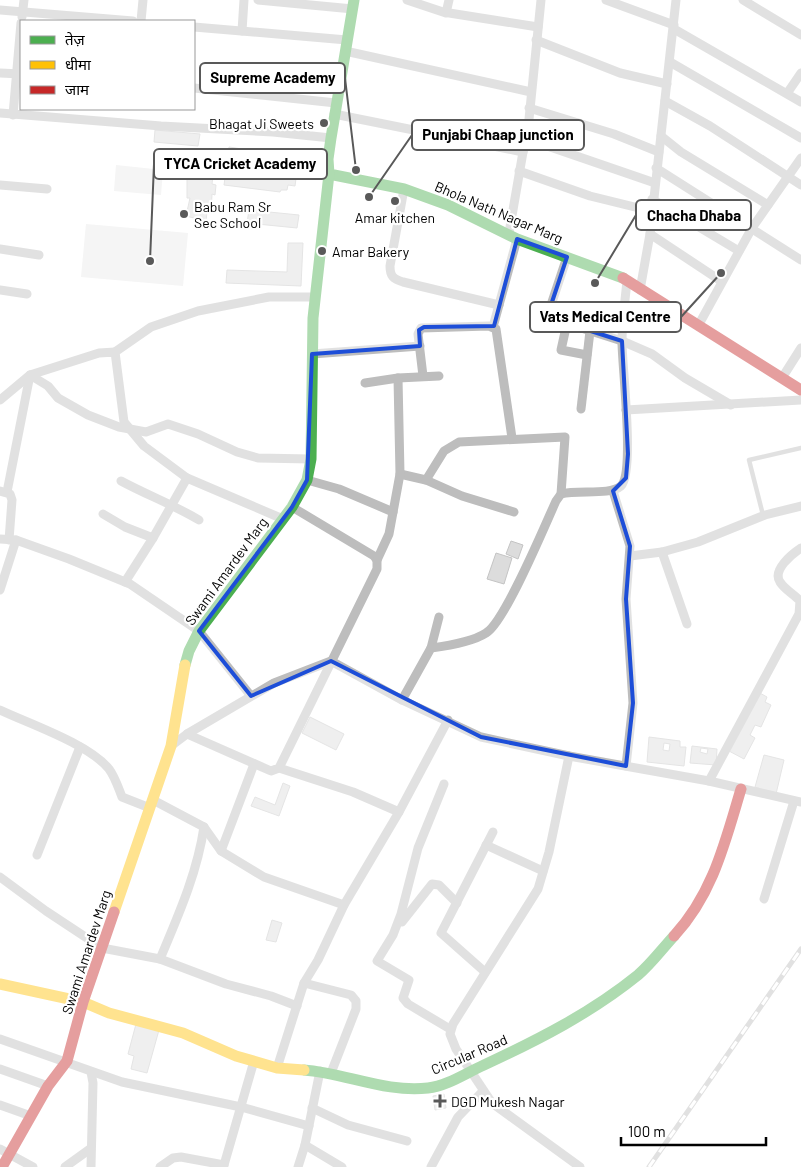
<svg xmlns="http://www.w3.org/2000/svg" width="801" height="1167" font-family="Barlow,'Noto Sans Devanagari',sans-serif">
  <rect width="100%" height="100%" fill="#fff"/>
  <g fill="#e8e8e8">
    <path d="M116,165L163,170L161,195L114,191Z"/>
    <path d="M86,224L188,233L183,286L81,277Z"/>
  </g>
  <g fill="#dcdcdc" stroke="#c4c4c4" fill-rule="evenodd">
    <path d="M155,130L200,134L198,146L154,142Z"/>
    <path d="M229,147L255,151L252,173L274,176L276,154L299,156L295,186L288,185L287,190H281L280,192L224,185Z"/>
    <path d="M199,155L212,156L211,166H214L212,184L216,185L215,195L212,194L211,213L207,212L206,221L186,216L190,198H187V176H190L191,169H189L190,157L199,158Z"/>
    <path d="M249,210L299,215L297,228L247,223Z"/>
    <path d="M288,243H303L301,286L226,283L227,270L287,272Z"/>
    <path d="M511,541L523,545L518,559L506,554Z"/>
    <path d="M496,553L512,558L504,584L487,579Z"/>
    <path d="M758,692L767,697L765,702L771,705L761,727L755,725L750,735L755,738L744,759L729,751Z"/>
    <path d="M310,717L344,734L336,750L302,733Z"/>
    <path d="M649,737L680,741V747H686L684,766L647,762ZM664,743L670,744L669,751L663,750Z"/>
    <path d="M692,746L717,749L716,765L690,763ZM701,748L708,749L707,754L700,752Z"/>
    <path d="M764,755L784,760L776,794L755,787Z"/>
    <path d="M283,783L290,786L279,816L251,806L255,797L275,805Z"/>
    <path d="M272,920L282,923L276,942L266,940Z"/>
    <path d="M136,1024L159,1030L147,1073L131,1069L134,1056L128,1054Z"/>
    <path d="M444,1094L446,1108L435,1110L433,1096Z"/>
  </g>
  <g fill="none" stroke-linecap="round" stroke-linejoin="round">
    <path stroke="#bdbdbd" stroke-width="4.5" d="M763,515L749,460L801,448"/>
    <g stroke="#bdbdbd" stroke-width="9">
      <path d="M258,0L353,9"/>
      <path d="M407,0L443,12L538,27"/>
      <path d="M606,0L674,25"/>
      <path d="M743,0L801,35"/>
      <path d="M0,10L133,21"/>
      <path d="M446,13L449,0"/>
      <path d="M22,17L24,0"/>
      <path d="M141,21L143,0"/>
      <path d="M194,27L347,40"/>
      <path d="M674,29L801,102"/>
      <path d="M242,31L244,0"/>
      <path d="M536,40L620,73L667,84"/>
      <path d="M345,51L531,92"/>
      <path d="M670,62L801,138"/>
      <path d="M0,73L21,74"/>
      <path d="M194,88L336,103"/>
      <path d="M788,92L801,73"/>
      <path d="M665,101L710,126L801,185"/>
      <path d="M529,108L614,134L659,152"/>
      <path d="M0,113L161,126L273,132L331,138"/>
      <path d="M334,114L523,152"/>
      <path d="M13,115L21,23"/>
      <path d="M661,136L681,152L768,205"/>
      <path d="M527,139L655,183"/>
      <path d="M656,168L801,260"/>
      <path d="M519,171L590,196L651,211"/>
      <path d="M0,185L47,189"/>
      <path d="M404,189L390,266C390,276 393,279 403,282L499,305"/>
      <path d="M652,199L739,251"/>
      <path d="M509,233L523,152L527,139L541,0"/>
      <path d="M650,234L721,281"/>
      <path d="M0,249L39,255"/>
      <path d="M567,257L547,317L622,341L652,354L685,378L731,405"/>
      <path d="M0,290L27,294"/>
      <path d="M640,290L650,234L676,0"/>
      <path d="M567,323L561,350L587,355"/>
      <path d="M698,326L752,228L801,158"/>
      <path d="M493,327L517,239"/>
      <path d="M115,352L151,327L198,311L269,297H315"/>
      <path d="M312,354L420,346"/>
      <path d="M30,375L48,386L58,398L88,415L119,427L146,432L168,424L198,434L237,452L258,458L311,459"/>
      <path d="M423,376L418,334L421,328L489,326L496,329L512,438"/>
      <path d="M782,378L801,348"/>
      <path d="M365,383L398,378L439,376"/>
      <path d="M0,400L30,375L99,353L115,352L124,422L144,446L187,478L283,519"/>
      <path d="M581,409L590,331"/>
      <path d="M626,410L801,400"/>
      <path d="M400,474L426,480L462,496L514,512"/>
      <path d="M307,480L339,489L393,512"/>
      <path d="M121,481C147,495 174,505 199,520"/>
      <path d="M0,491L10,494L12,500L9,540"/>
      <path d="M613,491L630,546L626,599L633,703L626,766"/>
      <path d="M7,492L30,375"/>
      <path d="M561,494C578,489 609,496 621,486C635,473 622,366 622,342C622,322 625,301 627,281"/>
      <path d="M292,507L374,556L377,560"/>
      <path d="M103,514L125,527L153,538"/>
      <path d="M0,539L16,540L69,559L130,584L199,631L251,696"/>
      <path d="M662,552L687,624"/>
      <path d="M630,556L662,552L698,542L765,515L801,506"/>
      <path d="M125,582L153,538L187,478"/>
      <path d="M0,590L16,540"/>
      <path d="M431,648L439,617"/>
      <path d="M402,700L431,648C446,646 474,641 486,633C505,622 545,525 556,501L561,494L565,437L459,442L444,451L426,480"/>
      <path d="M0,710C30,724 89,744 109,769C115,777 118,787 122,797L150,808"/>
      <path d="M187,734L271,771L279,768L377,569V560L389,534L400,474L398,378"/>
      <path d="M171,746L187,734L274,683L331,661L402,700L481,737L569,756L709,781L801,802"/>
      <path d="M569,756L549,852L538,889L453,1024L450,1034L456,1049L492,1103L580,1167"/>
      <path d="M279,768L353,792L399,812"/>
      <path d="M709,781L799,614L800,601C794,594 785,590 780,582C772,570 792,554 801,548"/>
      <path d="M444,784L418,848L401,914L393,935L377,961L409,980L403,998L408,1004L450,1029"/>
      <path d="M153,800L204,827L221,851L254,764"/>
      <path d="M486,845L543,871"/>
      <path d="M221,851L264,877L344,905"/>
      <path d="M37,855L80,747"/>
      <path d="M0,877L46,911L102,948L160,959L226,984L271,996L297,1006"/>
      <path d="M764,899L794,801"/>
      <path d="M402,922L432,884L439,885L457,903"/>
      <path d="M160,959C178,916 197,874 204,827"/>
      <path d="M485,972L441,933L493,832"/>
      <path d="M304,983L351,995L356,1001V1009L331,1073"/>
      <path d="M0,1039L122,1082L241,1107L309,1126"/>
      <path d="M277,1068L304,983L318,960L344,905L399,812L448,720"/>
      <path d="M0,1069L48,1086"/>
      <path d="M320,1071L305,1145L342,1167"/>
      <path d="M0,1105L31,1116"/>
      <path d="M312,1108L348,1125L407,1141"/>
      <path d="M0,1149L33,1167"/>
      <path d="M224,1165L254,1061"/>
      <path d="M65,1167L90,1149"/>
      <path d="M91,1167L93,1083L91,1072"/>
      <path d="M160,1167L173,1158L181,1157L224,1165L223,1167"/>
      <path d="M298,1167L305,1145"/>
      <path d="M431,1167L458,1117L483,1091"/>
    </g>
    <g stroke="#4caf50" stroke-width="11">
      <path d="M354,0L331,138L328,159L329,174L404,189L448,205L517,239L623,278"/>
      <path d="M185,665L189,651L199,631L292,507L307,480L311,459L313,318L329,174"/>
      <path d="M304,1070C345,1073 386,1093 428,1088C447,1086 466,1073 484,1065C538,1040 591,1013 638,975C651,964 662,949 674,936"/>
    </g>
    <g stroke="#ffc107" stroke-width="11">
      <path d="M114,912L171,746L185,665"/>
      <path d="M0,984L83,1002L109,1013L183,1033L236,1056L277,1068L304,1070"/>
    </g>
    <g stroke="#c62828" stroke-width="11">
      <path d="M623,278L801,390"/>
      <path d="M674,936C713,894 725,842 741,789"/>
      <path d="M2,1167L48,1086L67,1061L83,1002L114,912"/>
    </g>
    <defs>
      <path id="rail" d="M649,1167L801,949"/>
    </defs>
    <use href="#rail" stroke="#bdbdbd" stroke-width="5"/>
    <use href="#rail" stroke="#fff" stroke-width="3" stroke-dasharray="9" stroke-linecap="butt"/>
  </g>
  <path d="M0 0H801V1167H0ZM517,239L567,257L547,317L622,341L628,454L626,478L613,491L630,546L626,599L633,703L626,766L481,737L331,661L251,696L199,631L292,507L307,480L312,354L420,346L419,330L424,327L494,326Z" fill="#fff" fill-opacity=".55" fill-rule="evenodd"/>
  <path fill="none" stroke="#1d4ed8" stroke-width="4" stroke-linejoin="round" d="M517,239L567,257L547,317L622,341L628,454L626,478L613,491L630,546L626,599L633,703L626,766L481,737L331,661L251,696L199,631L292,507L307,480L312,354L420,346L419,330L424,327L494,326Z"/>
  <g fill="#595959" stroke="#fff" stroke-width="2">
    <circle cx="324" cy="123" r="5"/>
    <circle cx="395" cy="201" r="5"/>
    <circle cx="184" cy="214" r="5"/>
    <circle cx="322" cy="251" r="5"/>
    <path d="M437.5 1093.5h5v5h5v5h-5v5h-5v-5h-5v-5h5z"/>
  </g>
  <g text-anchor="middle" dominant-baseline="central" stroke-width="4.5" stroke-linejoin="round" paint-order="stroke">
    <g font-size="14" fill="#000" stroke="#fff" text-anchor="start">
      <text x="314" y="123" text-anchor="end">Bhagat Ji Sweets</text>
      <text x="194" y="206">Babu Ram Sr<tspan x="194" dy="16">Sec School</tspan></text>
      <text x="395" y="217" text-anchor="middle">Amar kitchen</text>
      <text x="332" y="251">Amar Bakery</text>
      <text x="451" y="1101">DGD Mukesh Nagar</text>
    </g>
    <g font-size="14" fill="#000" stroke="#fff">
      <text transform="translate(499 212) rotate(23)">Bhola Nath Nagar Marg</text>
      <text transform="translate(226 571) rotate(-54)">Swami Amardev Marg</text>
      <text transform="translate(86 952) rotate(-72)">Swami Amardev Marg</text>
      <text transform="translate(469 1054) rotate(-23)">Circular Road</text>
    </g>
  </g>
  <path fill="none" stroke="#595959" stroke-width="2" d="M356 170L345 78M369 197L412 135M150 261L154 164M595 283L636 215M721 273L681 317"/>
  <g fill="#595959" stroke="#fff" stroke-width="2">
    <circle cx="356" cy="170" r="5"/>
    <circle cx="369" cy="197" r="5"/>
    <circle cx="150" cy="261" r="5"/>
    <circle cx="595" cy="283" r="5"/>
    <circle cx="721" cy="273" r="5"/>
  </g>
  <g fill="#fff" stroke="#595959" stroke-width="2">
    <rect x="200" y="63" width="145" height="30" rx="5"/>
    <rect x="412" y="120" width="172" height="30" rx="5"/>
    <rect x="154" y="149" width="173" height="30" rx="5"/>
    <rect x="636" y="200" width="115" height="30" rx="5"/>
    <rect x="530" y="302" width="151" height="30" rx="5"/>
  </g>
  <g font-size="15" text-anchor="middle" font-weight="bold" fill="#000">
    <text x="273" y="83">Supreme Academy</text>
    <text x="498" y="140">Punjabi Chaap junction</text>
    <text x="240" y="169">TYCA Cricket Academy</text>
    <text x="694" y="221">Chacha Dhaba</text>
    <text x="605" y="322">Vats Medical Centre</text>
  </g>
  <rect x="20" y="20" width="175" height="90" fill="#ffffff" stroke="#999999"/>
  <rect x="30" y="36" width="25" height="8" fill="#4caf50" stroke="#999999"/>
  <text x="65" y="45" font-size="15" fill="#000000">तेज़</text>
  <rect x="30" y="61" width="25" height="8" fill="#ffc107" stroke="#999999"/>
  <text x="65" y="70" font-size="15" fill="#000000">धीमा</text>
  <rect x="30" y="86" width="25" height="8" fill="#c62828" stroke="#999999"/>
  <text x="65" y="95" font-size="15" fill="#000000">जाम</text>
  <path d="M621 1137v8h145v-8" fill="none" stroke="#000000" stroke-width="2.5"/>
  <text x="628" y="1137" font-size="15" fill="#000000" stroke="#ffffff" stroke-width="4" paint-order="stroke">100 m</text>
</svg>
